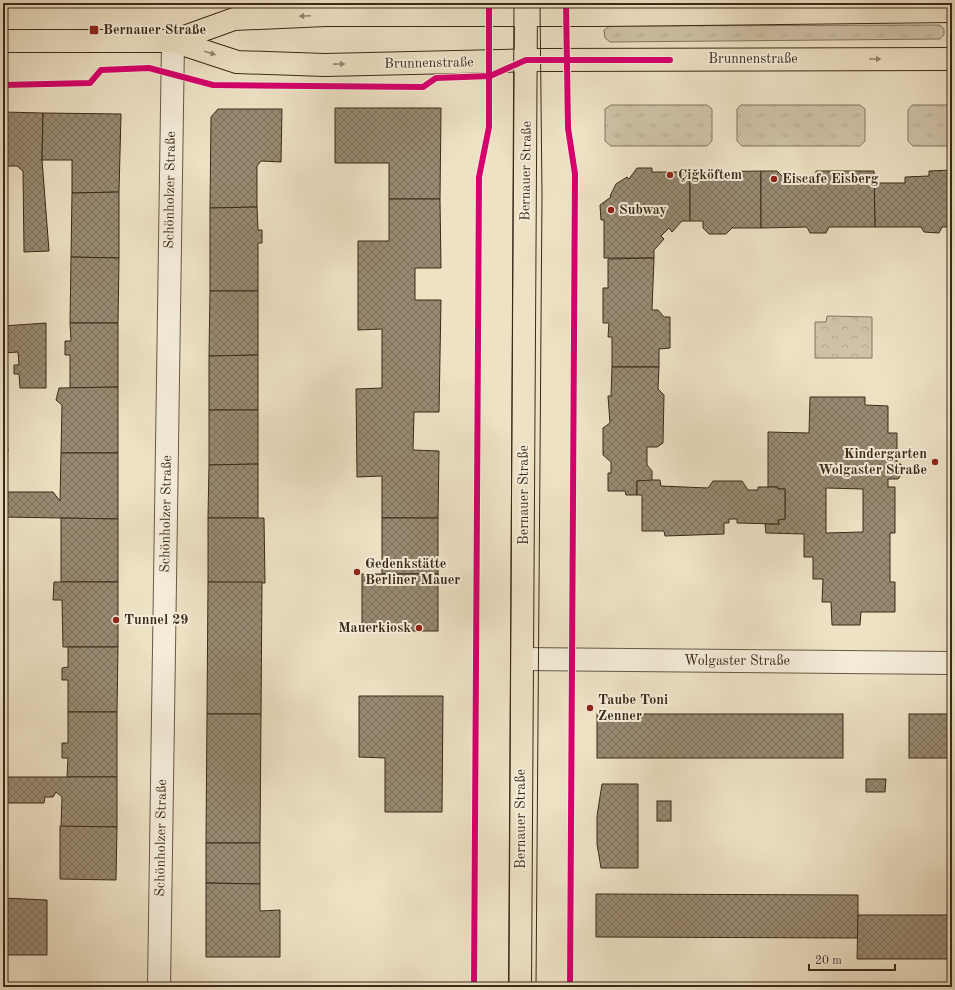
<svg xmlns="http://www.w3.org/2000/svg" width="955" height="990" font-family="'Old Standard TT',serif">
  <defs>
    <pattern id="grass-tufts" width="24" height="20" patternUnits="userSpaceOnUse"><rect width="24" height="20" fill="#cfc3a8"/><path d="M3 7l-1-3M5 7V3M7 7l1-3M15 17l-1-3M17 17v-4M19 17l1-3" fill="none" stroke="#b2a890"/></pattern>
    <pattern id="park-crowns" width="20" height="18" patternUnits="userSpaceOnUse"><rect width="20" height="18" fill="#cfc3a8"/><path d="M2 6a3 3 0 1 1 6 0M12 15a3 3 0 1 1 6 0" fill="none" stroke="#b2a890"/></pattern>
    <pattern id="building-cross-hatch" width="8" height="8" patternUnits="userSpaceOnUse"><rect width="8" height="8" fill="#988a72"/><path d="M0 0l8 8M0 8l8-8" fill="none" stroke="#7d715d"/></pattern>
  </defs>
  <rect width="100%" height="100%" fill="#eee2c5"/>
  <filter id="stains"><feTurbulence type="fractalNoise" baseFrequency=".005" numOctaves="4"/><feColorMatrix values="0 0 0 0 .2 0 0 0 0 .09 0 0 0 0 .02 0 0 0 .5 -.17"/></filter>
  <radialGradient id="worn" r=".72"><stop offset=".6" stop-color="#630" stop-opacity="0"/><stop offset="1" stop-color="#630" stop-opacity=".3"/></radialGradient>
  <g fill="url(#grass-tufts)" stroke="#847660">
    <path d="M940,25L944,29V35L940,39L610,42L605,38L604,30L610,26Z"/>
    <path d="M611,105H707L712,109V141L707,146H611L605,141V109Z"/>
    <path d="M741,105H860L865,109V141L860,146H742L737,141V109Z"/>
    <path d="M912,105H952V146H913L908,141V110Z"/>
  </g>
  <path fill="url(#park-crowns)" stroke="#847660" d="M827,316L872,317V358H815V322H826Z"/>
  <g fill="url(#building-cross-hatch)" stroke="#3a2a18" fill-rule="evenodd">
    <path d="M335,108H441L440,199H389V163H335Z"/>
    <path d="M218,109H282L281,162L261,161L257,166V207L210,208L211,117Z"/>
    <path d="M3,112L43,113L42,160L49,251L24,252L23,171L17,166H3Z"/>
    <path d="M43,113L121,114L119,192L72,193V160H42Z"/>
    <path d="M637,168H652V172H690V221H682L672,232L669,228L661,236L664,239L654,250V258H604V220H601L600,205L611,197L610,196L616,184L627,177L629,179Z"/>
    <path d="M952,170V227H942L939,233L924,232L921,227H875L874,183H905V177L929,176V171Z"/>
    <path d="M761,171V228H732L726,234H709L703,228V221H690V172L696,176L701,175V172Z"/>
    <path d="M761,171H777L786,180H792V177L816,176V171H874L875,227H829L826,233H810L807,227L761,228Z"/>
    <path d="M119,192V258L71,257L72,193Z"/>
    <path d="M389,199H440L441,268H415V300H441L439,412H414L413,450L439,451L438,518H382V476L357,477L356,389L382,388V329L358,330V241H389Z"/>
    <path d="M257,207L258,230H262V243H258V291H210V208Z"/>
    <path d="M71,257L119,258L118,323H70Z"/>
    <path d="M654,258L652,310H658L664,317H670V348L659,349V367H612V337H608L609,323H603V288H608V259Z"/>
    <path d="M210,291H258V355L209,356Z"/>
    <path d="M46,323V388H20L19,374H14V365H19L18,352L3,353V326Z"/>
    <path d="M70,323H118V387L70,388V355H65V341H71Z"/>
    <path d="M258,355V410H209V356Z"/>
    <path d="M612,367H659L658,389L664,395L663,443L657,447H647V465L652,471V481H637V495H626L625,491H608V473H611V462L603,455V428L610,423L608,396H611Z"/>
    <path d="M118,387V453H61L62,405L56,400L59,388Z"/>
    <path d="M810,397H865V405L888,406V433H897V464H901V475L898,479H888V487H895V533H890V582H895V612H861L860,625H832L831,602H822L823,579H813V557H804V534L766,533L765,524H779L778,520L785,519V489H778V487H768V432L809,433ZM826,488L863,489V532L826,533Z"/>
    <path d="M209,410H258V464L209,465Z"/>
    <path d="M3,420H5L8,452H3Z"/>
    <path d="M61,453H118V519L3,517V492H53L60,501Z"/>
    <path d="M258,464V518H208L209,465Z"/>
    <path d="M652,480H660L661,486L708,488L713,481H742L748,490H758V487H778V489H785V519L778,520L779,524L737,523V519H729V523H724V534L665,536L664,531H642V495H637V481Z"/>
    <path d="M61,518L118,519V582H61Z"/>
    <path d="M208,518H264L265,583L208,582Z"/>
    <rect x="382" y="518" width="56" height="56"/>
    <rect x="362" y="574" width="76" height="57"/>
    <path d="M54,582H118V647H63L62,600H53Z"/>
    <path d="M208,582H262L261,714H207Z"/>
    <path d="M68,647H118L117,712H68V680H62V668L68,667Z"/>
    <path d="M359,696H443L442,812H385V758L359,757Z"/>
    <path d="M68,712H117V777H67L68,758H62V743H68Z"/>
    <path d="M207,714H261L260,843H206Z"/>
    <rect x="597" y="714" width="246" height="44"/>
    <rect x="909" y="714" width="43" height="44"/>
    <path d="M3,777H117V827H61L62,797L56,792L53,797H45L44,803H3Z"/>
    <path d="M866,779H886L885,792H866Z"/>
    <path d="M602,784H638V868H601L597,844V816Z"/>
    <rect x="657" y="801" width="14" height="20"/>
    <path d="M60,826L117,827L116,880L60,879Z"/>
    <path d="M206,843H260V884L206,883Z"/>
    <path d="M206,883L260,884V911L280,910V957H206Z"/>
    <path d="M596,894L858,895V938L596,937Z"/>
    <path d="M3,898L47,900V955H3Z"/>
    <path d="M858,915H952V959H857Z"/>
  </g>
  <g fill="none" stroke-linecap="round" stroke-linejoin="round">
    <defs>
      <g id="minor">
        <path d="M522,659L952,663"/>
        <path d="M159,987L173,41"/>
      </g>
      <g id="major">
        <path d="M3,41H173L237,62L325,65L541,60L952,59"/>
        <path d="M173,41L234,19L326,15H600L952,11"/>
        <path d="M520,987L526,3"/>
      </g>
    </defs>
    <use href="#minor" stroke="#675843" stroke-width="24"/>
    <use href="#major" stroke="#3a2a18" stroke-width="24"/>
    <use href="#minor" stroke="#f4ecd9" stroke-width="22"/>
    <use href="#major" stroke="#eee2c5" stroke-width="22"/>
    <g stroke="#3a2a18" stroke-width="1">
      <path d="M509,987L514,3"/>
      <path d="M536,987L542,195L540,3"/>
    </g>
    <defs>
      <g id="cycleway">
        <path d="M566,3L568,128L575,174L570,987"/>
        <path d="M3,85L90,83L101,70L149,68L213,85L423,87L436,78L490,76L526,60H670"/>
        <path d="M474,987L479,177L489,127V3"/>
      </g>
    </defs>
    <use href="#cycleway" stroke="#f4ecd9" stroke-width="8"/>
    <use href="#cycleway" stroke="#d6006c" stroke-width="6"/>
  </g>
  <defs><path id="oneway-solid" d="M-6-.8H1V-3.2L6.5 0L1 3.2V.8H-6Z"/></defs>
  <g fill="#94866e">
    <use href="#oneway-solid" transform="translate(305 16) rotate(177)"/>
    <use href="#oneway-solid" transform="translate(210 53) rotate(18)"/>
    <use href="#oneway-solid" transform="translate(875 59)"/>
    <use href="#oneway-solid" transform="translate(339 64) rotate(-1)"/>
  </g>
  <g fill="#8f2418" stroke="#f4ecd9" stroke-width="1.5">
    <rect x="89" y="25" width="10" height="10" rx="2"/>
    <circle cx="670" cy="175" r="4"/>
    <circle cx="774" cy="179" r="4"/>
    <circle cx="611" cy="210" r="4"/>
    <circle cx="935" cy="462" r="4"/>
    <circle cx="357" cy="572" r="4"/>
    <circle cx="116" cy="620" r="4"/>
    <circle cx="419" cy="628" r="4"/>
    <circle cx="590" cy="708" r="4"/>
  </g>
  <g text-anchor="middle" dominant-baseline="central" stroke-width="4" stroke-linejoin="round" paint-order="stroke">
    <g font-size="14" font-weight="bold" fill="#3a2a18" stroke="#f4ecd9" text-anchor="start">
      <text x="103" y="30">Bernauer Straße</text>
      <text x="678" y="175">Çiğköftem</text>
      <text x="782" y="179">Eiscafe Eisberg</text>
      <text x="619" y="210">Subway</text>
      <text x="927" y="454" text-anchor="end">Kindergarten<tspan x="927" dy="16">Wolgaster Straße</tspan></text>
      <text x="365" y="564">Gedenkstätte<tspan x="365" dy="16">Berliner Mauer</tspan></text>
      <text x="124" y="620">Tunnel 29</text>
      <text x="411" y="628" text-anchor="end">Mauerkiosk</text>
      <text x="598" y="700">Taube Toni<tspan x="598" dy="16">Zenner</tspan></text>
    </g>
    <g font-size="14" fill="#3a2a18" stroke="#f4ecd9">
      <text x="753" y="59">Brunnenstraße</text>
      <text transform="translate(429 63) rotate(-1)">Brunnenstraße</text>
      <text transform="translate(526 171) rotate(-89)">Bernauer Straße</text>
      <text transform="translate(170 190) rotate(-89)">Schönholzer Straße</text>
      <text transform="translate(524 495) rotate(-90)">Bernauer Straße</text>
      <text transform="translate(166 514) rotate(-89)">Schönholzer Straße</text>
      <text x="737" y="661">Wolgaster Straße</text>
      <text transform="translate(521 819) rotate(-90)">Bernauer Straße</text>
      <text transform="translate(161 838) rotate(-89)">Schönholzer Straße</text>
    </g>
  </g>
  <rect width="955" height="990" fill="none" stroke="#eee2c5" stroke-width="16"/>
  <rect x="4" y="4" width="947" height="982" fill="none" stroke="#3a2a18" stroke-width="2"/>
  <rect x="8" y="8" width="939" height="974" fill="none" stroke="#3a2a18"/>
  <path d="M809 964v6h86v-6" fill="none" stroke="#3a2a18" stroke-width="2"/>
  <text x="815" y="964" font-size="12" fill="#3a2a18" stroke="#f4ecd9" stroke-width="3" paint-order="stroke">20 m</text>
  <rect width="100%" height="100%" filter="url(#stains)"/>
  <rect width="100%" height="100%" fill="url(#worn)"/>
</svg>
